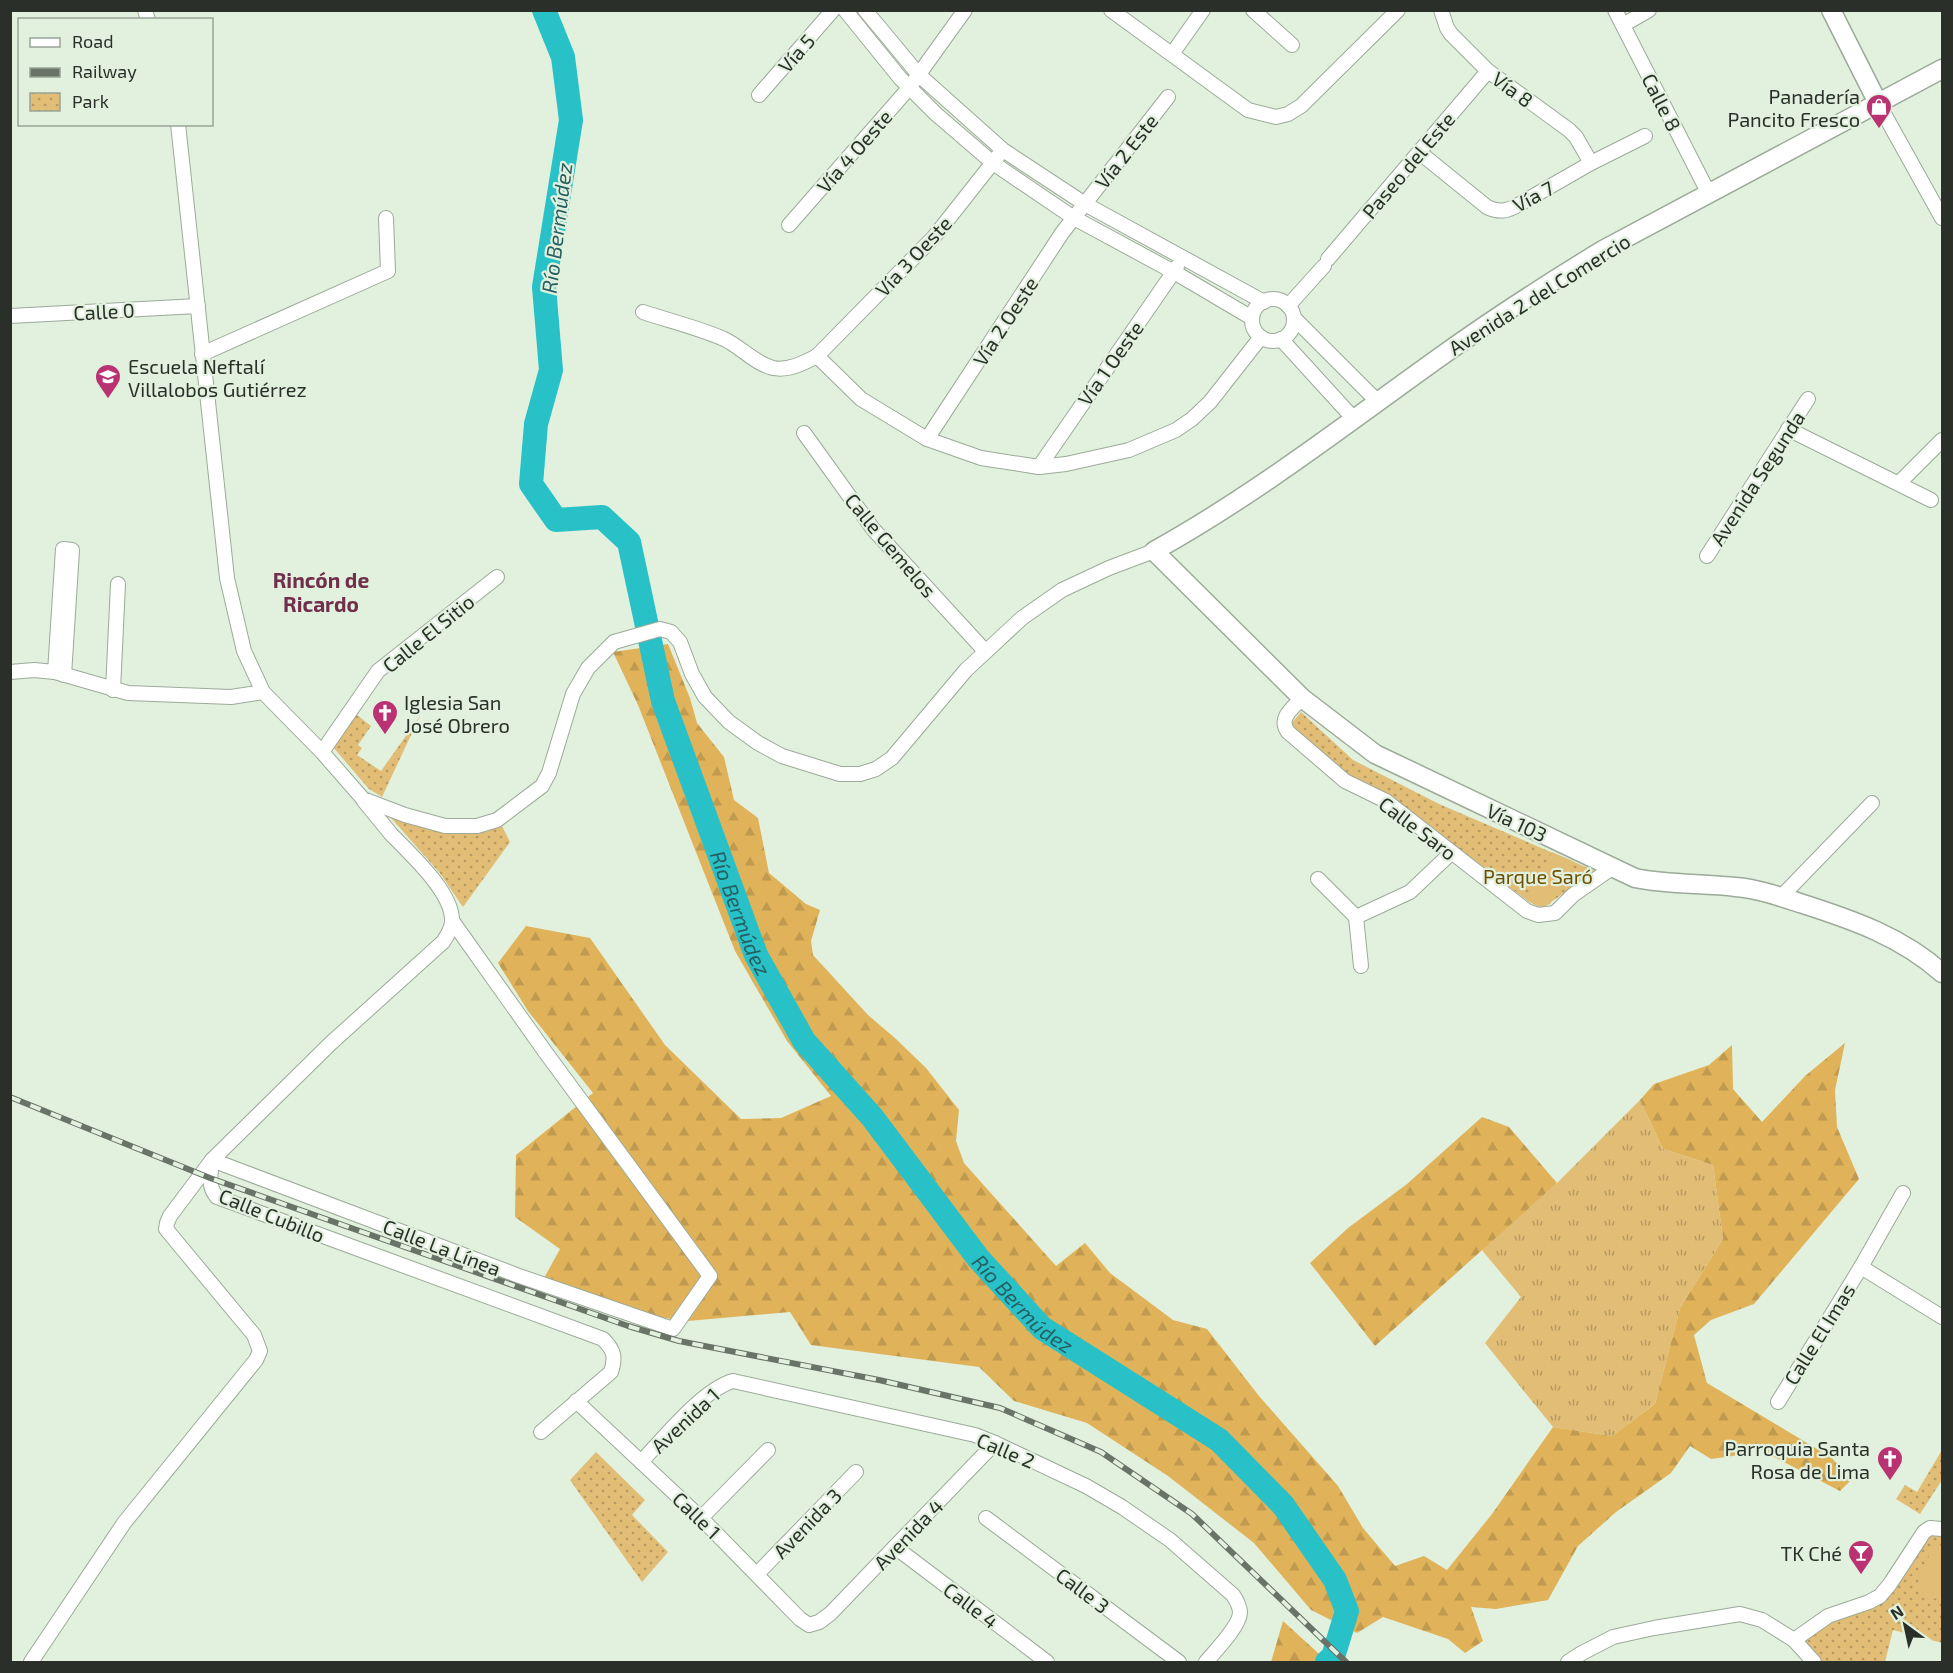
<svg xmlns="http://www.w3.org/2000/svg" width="1953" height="1673" font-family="'Exo 2',sans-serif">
  <defs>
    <pattern id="grass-tufts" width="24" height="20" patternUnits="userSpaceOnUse" patternTransform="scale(1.5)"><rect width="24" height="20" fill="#e2bd76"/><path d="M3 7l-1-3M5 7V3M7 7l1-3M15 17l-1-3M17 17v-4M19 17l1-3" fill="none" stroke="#b79a61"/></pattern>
    <pattern id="forest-firs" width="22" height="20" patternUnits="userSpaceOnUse" patternTransform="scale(1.5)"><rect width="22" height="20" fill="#e0b35a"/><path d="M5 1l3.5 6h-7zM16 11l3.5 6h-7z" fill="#c09a4e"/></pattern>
    <pattern id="park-dots" width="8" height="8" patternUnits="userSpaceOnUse" patternTransform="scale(1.5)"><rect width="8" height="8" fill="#e2bd76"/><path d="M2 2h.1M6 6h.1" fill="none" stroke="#b79a61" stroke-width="1.8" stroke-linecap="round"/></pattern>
  </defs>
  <rect width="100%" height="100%" fill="#e1f1de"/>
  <path fill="url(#grass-tufts)" d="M1640,1100L1663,1149L1713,1165L1723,1239L1680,1308L1655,1404L1612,1436L1553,1427L1485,1343L1521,1297L1481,1249L1557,1183Z"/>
  <g fill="url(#forest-firs)">
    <path d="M668,644L690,698L697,723L724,757L734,800L758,818L769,873L806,904L820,910L811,941L813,955L868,1015L896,1039L926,1068L959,1110L956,1141L964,1163L1056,1266L1085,1243L1110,1273L1173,1320L1207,1329L1259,1396L1338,1486L1363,1528L1395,1566L1424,1556L1447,1570L1492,1514L1553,1427L1612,1436L1655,1404L1680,1308L1723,1239L1713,1165L1663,1149L1640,1100L1654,1084L1709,1065L1732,1045L1733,1089L1762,1122L1805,1076L1845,1043L1835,1090L1837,1127L1859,1179L1754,1304L1711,1320L1694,1335L1707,1383L1832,1458L1851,1480L1840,1491L1755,1447L1733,1456L1711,1459L1690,1446L1671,1473L1616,1512L1578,1546L1548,1600L1496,1609L1471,1607L1483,1641L1465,1653L1448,1639L1383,1617L1357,1633L1311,1610L1254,1543L1168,1476L1087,1423L1014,1401L979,1367L811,1345L790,1312L688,1321L648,1316L543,1280L560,1249L515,1217L516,1155L593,1093L528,1011L498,963L526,926L590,938L665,1045L741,1119L781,1118L831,1096L787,1041L735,951L638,705L613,652Z"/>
    <path d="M1482,1117L1509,1127L1557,1183L1375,1346L1310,1263L1348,1228L1407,1184Z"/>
    <path d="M1283,1621L1328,1662H1271Z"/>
  </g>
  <g fill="url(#park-dots)">
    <path d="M1301,712L1353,760L1439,804L1595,871C1587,876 1546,907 1542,907C1538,907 1531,903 1528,901L1387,794L1338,769L1290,725Z"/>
    <path d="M356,714L371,726L358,745L362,748L357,755L381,771L420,716L382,797L369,789L333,747Z"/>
    <path d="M384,810L404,819L500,822L510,842L463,907L439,872Z"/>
    <path d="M1942,1450V1480L1920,1514L1896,1499L1905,1485L1917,1492Z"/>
    <path d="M596,1452L645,1500L632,1515L668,1552L642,1582L570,1480Z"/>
    <path d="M1942,1534V1643L1893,1630L1885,1662H1823L1801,1640L1826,1622L1869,1606L1926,1538L1932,1535Z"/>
  </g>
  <g fill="#e2bd76">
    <path d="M1552,852L1575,862L1550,904L1542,907L1528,901Z"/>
    <path d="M1934,1543L1942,1546V1601L1915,1591Z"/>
  </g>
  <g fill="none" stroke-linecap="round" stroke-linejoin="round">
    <path stroke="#28c1c7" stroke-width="24" id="s1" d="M544,10L563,57L571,120L544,287L551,370L536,424L531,484L556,520L602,517L629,542L663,701L756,955L804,1041L872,1117L978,1258L1042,1328L1219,1440L1283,1505L1335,1580L1347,1611L1333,1657L1327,1662"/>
    <defs>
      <g id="minor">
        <path d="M145,10L148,20"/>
        <path d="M845,10L900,78L936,114L993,163L1074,218L1174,272L1252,318"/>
        <path d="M865,10L919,75L1003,150L1085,204L1264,302"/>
        <path d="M1111,10L1248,110L1276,117L1288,114L1301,106L1398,10"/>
        <path d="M1253,10L1292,45"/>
        <path d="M1441,10L1447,28L1451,34L1488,71L1569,130L1576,137L1591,163"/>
        <path d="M1615,10L1709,194"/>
        <path d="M1623,25L1649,10"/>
        <path d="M1172,54L1203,10"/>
        <path d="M759,95L833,10"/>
        <path d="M1878,103L1942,218"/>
        <path d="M178,124L227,578L244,651L263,692L322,752L363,799L405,815L445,826H477L497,820L542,786L549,773L573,694L588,668L614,642L660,629L671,632L680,642L692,674L705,697L729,722L758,743L782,756L840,774H860L876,769L892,758L966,670L1022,618L1062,590L1109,568L1154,551"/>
        <path d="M1419,152L1487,207C1499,213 1507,211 1518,205L1591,163L1645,136"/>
        <path d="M789,225L909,88L965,10"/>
        <path d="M1328,259L1488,71"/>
        <circle cx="1273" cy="320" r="21"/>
        <path d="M1288,306L1324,266"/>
        <path d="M643,312C670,321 699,328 724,339C741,347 754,363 773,368C788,371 804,363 817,356L934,237L998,156"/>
        <path d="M10,316L198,306"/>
        <path d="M1294,318L1378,402"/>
        <path d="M1281,339L1354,419"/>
        <path d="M202,354L388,271L386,218"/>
        <path d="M817,356L861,399L927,439L981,458L1039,467L1066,464L1129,450L1176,430L1192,419L1210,402L1261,337"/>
        <path d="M1788,429L1931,500"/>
        <path d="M804,433L873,529L985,651"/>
        <path d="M927,439L1062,233L1168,97"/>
        <path d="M1039,467L1177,267"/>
        <path d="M1899,483L1942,440"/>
        <path d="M1707,556L1808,399"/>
        <path d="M10,672L34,670L55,672L128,693L231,697L263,692"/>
        <path d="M55,672L63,549L72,550L64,675"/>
        <path d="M113,690L118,584"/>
        <path d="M1302,698C1292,709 1278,718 1288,732L1345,781L1386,801L1527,911L1538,915L1555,913L1573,895L1612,868"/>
        <path d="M322,752L378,671L497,577"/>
        <path d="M364,801C373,812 382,823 391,834C409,853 453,892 452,921C452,928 447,936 443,942L331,1043L212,1160C211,1173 207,1186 217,1197L603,1339C614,1350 616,1357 611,1372L541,1432"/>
        <path d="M1318,879L1356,917"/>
        <path d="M1781,897L1872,803"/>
        <path d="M1356,917L1410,892L1451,853"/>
        <path d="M1356,917L1361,966"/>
        <path d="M1861,1267L1942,1317"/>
        <path d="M576,1401L701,1518L800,1619L809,1625L819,1622L830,1614L995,1443"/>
        <path d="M1778,1402L1861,1267L1903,1193"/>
        <path d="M641,1462C664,1438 702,1390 733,1381L975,1435L995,1443L1086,1486L1122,1507L1170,1540L1233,1595C1237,1601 1240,1606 1240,1613C1239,1627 1215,1651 1206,1662"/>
        <path d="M701,1518L768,1450"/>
        <path d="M986,1518L1179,1662"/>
        <path d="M895,1547L1047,1662"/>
        <path d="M757,1574L856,1472"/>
        <path d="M1794,1640L1828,1616L1869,1602L1880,1596L1890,1584L1924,1532L1930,1528L1942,1529"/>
        <path d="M31,1662L124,1523L256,1360L260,1351L254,1335L166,1229L167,1223L170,1216L212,1160L519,1276L673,1329L710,1276L546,1053L453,922"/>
        <path d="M1568,1662L1582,1653L1613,1637L1654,1628L1740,1614L1762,1620L1794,1640L1814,1662"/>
      </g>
      <g id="secondary">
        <path d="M1831,10L1878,103"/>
        <path d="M1942,69L1603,250C1547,284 1493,319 1440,357C1346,424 1255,495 1154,551L1302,698L1375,754L1635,878C1669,885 1702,883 1736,887C1759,889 1781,897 1803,904C1853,920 1902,937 1942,973"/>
      </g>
    </defs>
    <use href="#minor" stroke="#9caa99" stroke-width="16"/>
    <use href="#secondary" stroke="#9caa99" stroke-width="21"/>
    <use href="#minor" stroke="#fff" stroke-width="14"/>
    <use href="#secondary" stroke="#fff" stroke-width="18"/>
    <defs>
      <path id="rail" d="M10,1097L210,1178L628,1326L679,1341L879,1380L1000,1408L1101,1452L1192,1514L1346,1662"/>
    </defs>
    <use href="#rail" stroke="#697367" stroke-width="6"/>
    <use href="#rail" stroke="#e1f1de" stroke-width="4" stroke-dasharray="11" stroke-linecap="butt"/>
  </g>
  <defs>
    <symbol id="shop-pin" viewBox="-11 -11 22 30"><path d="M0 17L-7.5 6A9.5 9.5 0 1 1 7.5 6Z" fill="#b93373" stroke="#e1f1de"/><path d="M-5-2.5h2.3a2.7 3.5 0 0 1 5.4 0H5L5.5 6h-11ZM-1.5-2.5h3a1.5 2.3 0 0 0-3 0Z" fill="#fff"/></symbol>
    <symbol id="school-pin" viewBox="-11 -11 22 30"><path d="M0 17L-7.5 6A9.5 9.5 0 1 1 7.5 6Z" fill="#b93373" stroke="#e1f1de"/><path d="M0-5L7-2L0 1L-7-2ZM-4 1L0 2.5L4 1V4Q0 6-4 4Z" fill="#fff"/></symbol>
    <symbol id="church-pin" viewBox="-11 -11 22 30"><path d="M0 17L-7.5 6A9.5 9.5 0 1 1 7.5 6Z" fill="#b93373" stroke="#e1f1de"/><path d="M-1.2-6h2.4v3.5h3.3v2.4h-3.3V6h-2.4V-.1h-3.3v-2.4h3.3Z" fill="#fff"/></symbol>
    <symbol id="bar-pin" viewBox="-11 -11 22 30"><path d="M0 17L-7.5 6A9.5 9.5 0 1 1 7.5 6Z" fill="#b93373" stroke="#e1f1de"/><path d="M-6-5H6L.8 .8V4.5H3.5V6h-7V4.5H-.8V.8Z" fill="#fff"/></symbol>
  </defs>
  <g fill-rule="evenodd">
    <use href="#shop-pin" x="1864" y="92" width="30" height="40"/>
    <use href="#school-pin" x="93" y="362" width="30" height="40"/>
    <use href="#church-pin" x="370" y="698" width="30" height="40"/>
    <use href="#church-pin" x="1875" y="1444" width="30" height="40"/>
    <use href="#bar-pin" x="1846" y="1538" width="30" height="40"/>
  </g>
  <g text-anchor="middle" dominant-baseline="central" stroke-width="4.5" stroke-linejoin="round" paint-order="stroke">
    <g font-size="20" fill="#2a3029" stroke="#e1f1de">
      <text transform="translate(796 53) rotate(-49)">Vía 5</text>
      <text transform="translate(1513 89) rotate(36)">Vía 8</text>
      <text transform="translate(1662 102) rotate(63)">Calle 8</text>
      <text transform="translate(854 151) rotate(-49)">Vía 4 Oeste</text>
      <text transform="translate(1126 151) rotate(-52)">Vía 2 Este</text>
      <text transform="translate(1408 165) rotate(-50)">Paseo del Este</text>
      <text transform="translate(1533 196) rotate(-28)">Vía 7</text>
      <text transform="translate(913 256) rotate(-47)">Vía 3 Oeste</text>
      <text transform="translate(1539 294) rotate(-32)">Avenida 2 del Comercio</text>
      <text transform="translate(104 311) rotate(-3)">Calle 0</text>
      <text transform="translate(1005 321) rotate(-57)">Vía 2 Oeste</text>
      <text transform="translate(1110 363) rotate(-55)">Vía 1 Oeste</text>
      <text transform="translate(1757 478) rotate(-57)">Avenida Segunda</text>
      <text transform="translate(891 545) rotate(50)">Calle Gemelos</text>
      <text transform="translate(428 633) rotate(-39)">Calle El Sitio</text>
      <text transform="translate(1517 822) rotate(25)">Vía 103</text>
      <text transform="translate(1418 828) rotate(37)">Calle Saro</text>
      <text transform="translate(272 1215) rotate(22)">Calle Cubillo</text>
      <text transform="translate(442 1247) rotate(21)">Calle La Línea</text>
      <text transform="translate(1819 1334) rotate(-58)">Calle El Imas</text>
      <text transform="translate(685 1420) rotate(-43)">Avenida 1</text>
      <text transform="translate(1006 1450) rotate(23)">Calle 2</text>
      <text transform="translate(697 1515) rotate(44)">Calle 1</text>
      <text transform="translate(807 1523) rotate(-46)">Avenida 3</text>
      <text transform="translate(908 1534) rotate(-46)">Avenida 4</text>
      <text transform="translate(1083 1590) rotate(37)">Calle 3</text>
      <text transform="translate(971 1605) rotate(37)">Calle 4</text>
    </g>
    <g font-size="20" fill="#2a3029" stroke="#e1f1de" text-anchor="end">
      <text x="1860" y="96">Panadería<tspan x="1860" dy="23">Pancito Fresco</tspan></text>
      <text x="128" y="366" text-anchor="start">Escuela Neftalí<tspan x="128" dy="23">Villalobos Gutiérrez</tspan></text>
      <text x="404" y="702" text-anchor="start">Iglesia San<tspan x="404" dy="23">José Obrero</tspan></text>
      <text x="1870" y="1448">Parroquia Santa<tspan x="1870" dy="23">Rosa de Lima</tspan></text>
      <text x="1842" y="1553">TK Ché</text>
    </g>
    <g font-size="20" fill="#6c4f06" stroke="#e1f1de">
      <text x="1538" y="876">Parque Saró</text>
    </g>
    <g font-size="21" font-style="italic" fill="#255f61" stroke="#e1f1de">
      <text transform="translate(556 228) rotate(-83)">Río Bermúdez</text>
      <text stroke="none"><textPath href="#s1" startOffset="998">Río Bermúdez</textPath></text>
      <text stroke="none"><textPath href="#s1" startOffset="1484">Río Bermúdez</textPath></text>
    </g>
    <g font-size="21" font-weight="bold" fill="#722f4c" stroke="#e1f1de">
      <text x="321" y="579">Rincón de<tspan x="321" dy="24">Ricardo</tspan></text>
    </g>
  </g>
  <rect width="1953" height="1673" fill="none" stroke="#2a3029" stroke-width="24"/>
  <rect x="18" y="18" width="195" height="108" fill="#e1f1de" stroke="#98a496" stroke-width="1.5"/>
  <rect x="30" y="38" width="30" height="9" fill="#ffffff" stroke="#98a496" stroke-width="1.5"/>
  <text x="72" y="48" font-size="18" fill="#2a3029">Road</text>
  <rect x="30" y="68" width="30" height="9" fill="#697367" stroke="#98a496" stroke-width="1.5"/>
  <text x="72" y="78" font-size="18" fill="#2a3029">Railway</text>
  <rect x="30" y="93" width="30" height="18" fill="url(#park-dots)" stroke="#98a496" stroke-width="1.5"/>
  <text x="72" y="108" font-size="18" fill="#2a3029">Park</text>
  <g transform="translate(1905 1625) rotate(327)" stroke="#e1f1de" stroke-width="4.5" paint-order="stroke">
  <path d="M0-4.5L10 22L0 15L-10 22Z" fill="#2a3029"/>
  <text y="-9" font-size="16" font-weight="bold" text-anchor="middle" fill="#2a3029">N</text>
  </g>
</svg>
